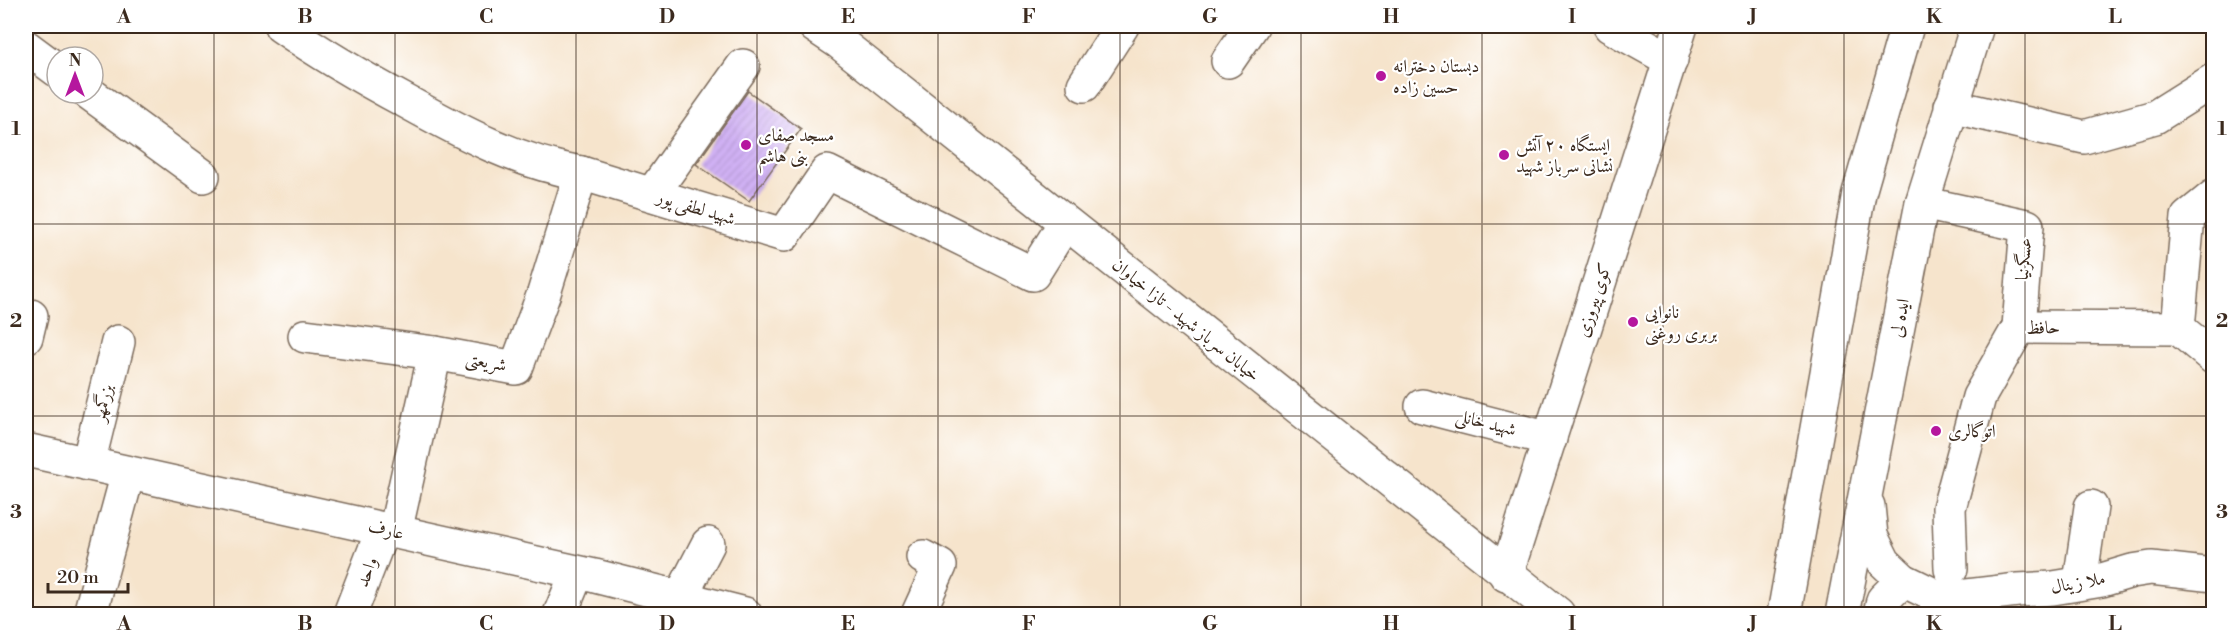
<svg xmlns="http://www.w3.org/2000/svg" width="2239" height="640" font-family="'Libre Bodoni',Amiri,serif">
  <defs>
    <pattern id="building-hatch" width="6" height="6" patternUnits="userSpaceOnUse" patternTransform="scale(1.5)"><rect width="6" height="6" fill="#d0b1f4"/><path d="M-1 1l2-2M0 6l6-6M5 7l2-2" fill="none" stroke="#b498d1"/></pattern>
  </defs>
  <rect width="100%" height="100%" fill="#fff"/>
  <filter id="ink" filterUnits="userSpaceOnUse"><feTurbulence type="fractalNoise" baseFrequency=".0167" numOctaves="2"/><feDisplacementMap in="SourceGraphic" scale="12" xChannelSelector="R" yChannelSelector="G"/><feConvolveMatrix kernelMatrix="1 2 1 2 8 2 1 2 1" color-interpolation-filters="sRGB"/></filter>
  <filter id="wash" filterUnits="userSpaceOnUse"><feTurbulence type="fractalNoise" baseFrequency=".008" numOctaves="4" result="noise"/><feDisplacementMap in="SourceGraphic" scale="24" xChannelSelector="R" yChannelSelector="G"/><feGaussianBlur stdDeviation="1.35" result="paint"/><feColorMatrix in="noise" values="0 0 0 0 0 0 0 0 0 0 0 0 0 0 0 0 0 1.4 0 .05"/><feComposite in="paint" operator="in"/></filter>
  <g filter="url(#wash)">
    <rect width="100%" height="100%" fill="#f6e4cc"/>
    <g id="blocks">
      <path fill="url(#building-hatch)" d="M748,91L801,129L749,201L696,164Z"/>
    </g>
  </g>
  <g filter="url(#ink)">
    <use href="#blocks" fill-opacity="0" stroke="#7c6b5b" stroke-width="1.5"/>
    <g fill="none" stroke-linecap="round" stroke-linejoin="round">
      <defs>
        <g id="minor">
          <path d="M281,26C321,54 364,79 407,102C463,133 517,162 581,173L784,235L827,172L1033,274L1065,223"/>
          <path d="M1610,26L1671,60"/>
          <path d="M26,47L57,70"/>
          <path d="M1228,61L1252,26"/>
          <path d="M1084,85L1122,26"/>
          <path d="M89,93L203,176"/>
          <path d="M1951,106L2084,137L2155,117L2214,80"/>
          <path d="M652,194L743,66"/>
          <path d="M1922,203L2027,226L2019,327L1979,397L1949,508L1951,569"/>
          <path d="M2019,327L2178,328L2188,217L2214,196"/>
          <path d="M2178,328L2214,358"/>
          <path d="M305,336L435,353"/>
          <path d="M26,337L31,316"/>
          <path d="M1422,406L1550,439"/>
          <path d="M88,464L118,342"/>
          <path d="M395,532L435,353L516,368L544,293L581,173"/>
          <path d="M1506,575L1681,26"/>
          <path d="M2080,582L2091,507"/>
          <path d="M680,598L708,544"/>
          <path d="M90,614L128,473"/>
          <path d="M350,614L383,529"/>
          <path d="M560,614L577,573"/>
          <path d="M918,614L940,566L923,557"/>
        </g>
        <g id="major">
          <path d="M815,26L839,42L1558,614"/>
          <path d="M26,450L595,576L745,614"/>
          <path d="M1868,506L1871,536L1884,562L1903,580L1942,599L2018,590L2053,588L2102,580L2132,571L2151,568L2214,575"/>
          <path d="M1784,614L1859,193L1907,26"/>
          <path d="M1842,614L1922,203L1977,26"/>
          <path d="M1880,614L1883,600L1903,580"/>
        </g>
      </defs>
      <use href="#minor" stroke="#7c6b5b" stroke-width="36"/>
      <use href="#major" stroke="#7c6b5b" stroke-width="36"/>
      <use href="#minor" stroke="#fff" stroke-width="33"/>
      <use href="#major" stroke="#fff" stroke-width="33"/>
    </g>
  </g>
  <path fill="none" stroke="#3b2a1e" stroke-width="1.5" stroke-opacity="0.55" d="M214,26V614M395,26V614M576,26V614M757,26V614M938,26V614M1120,26V614M1301,26V614M1482,26V614M1663,26V614M1844,26V614M2025,26V614M26,224H2214M26,416H2214"/>
  <g fill="#b5179e" stroke="#fff" stroke-width="2">
    <circle cx="1381" cy="76" r="6"/>
    <circle cx="746" cy="145" r="6"/>
    <circle cx="1504" cy="155" r="6"/>
    <circle cx="1633" cy="322" r="6"/>
    <circle cx="1936" cy="431" r="6"/>
  </g>
  <g text-anchor="middle" dominant-baseline="central" stroke-width="4.5" stroke-linejoin="round" paint-order="stroke">
    <g font-size="18" fill="#3b2a1e" stroke="#fff" text-anchor="start">
      <text x="1393" y="66">دبستان دخترانه<tspan x="1393" dy="21">حسین زاده</tspan></text>
      <text x="758" y="135">مسجد صفای<tspan x="758" dy="21">بنی هاشم</tspan></text>
      <text x="1516" y="145">ایستگاه ۲۰ آتش<tspan x="1516" dy="21">نشانی سرباز شهید</tspan></text>
      <text x="1645" y="312">نانوایی<tspan x="1645" dy="21">بربری روغنی</tspan></text>
      <text x="1948" y="431">اتوگالری</text>
    </g>
    <g font-size="18" fill="#3b2a1e" stroke="#fff">
      <text transform="translate(696 208) rotate(17)">شهید لطفی پور</text>
      <text transform="translate(2024 259) rotate(-85)">عسگرنیا</text>
      <text transform="translate(1594 300) rotate(-72)">کوی پیروزی</text>
      <text transform="translate(1900 318) rotate(-79)">ایده لى</text>
      <text transform="translate(1186 320) rotate(39)">خیابان سرباز شهید - تازا خیاوان</text>
      <text transform="translate(2043 328) rotate(-2)">حافظ</text>
      <text transform="translate(486 362) rotate(10)">شریعتی</text>
      <text transform="translate(103 403) rotate(-76)">بزرگمهر</text>
      <text transform="translate(1486 423) rotate(14)">شهید خانلی</text>
      <text transform="translate(386 530) rotate(13)">عارف</text>
      <text transform="translate(367 572) rotate(-69)">واحد</text>
      <text transform="translate(2078 583) rotate(-10)">ملا زینال</text>
    </g>
  </g>
  <rect width="2239" height="640" fill="none" stroke="#fff" stroke-width="66"/>
  <g transform="translate(75 75)"><circle r="28" fill="#ffffff" stroke="#b1aaa5" stroke-width="1.5"/>
  <path d="M0-4.5L10 22L0 15L-10 22Z" fill="#b5179e"/>
  <text y="-9" font-size="16" font-weight="bold" text-anchor="middle" fill="#3b2a1e">N</text>
  </g>
  <path d="M48 583v9h80v-9" fill="none" stroke="#3b2a1e" stroke-width="3"/>
  <text x="57" y="583" font-size="18" fill="#3b2a1e" stroke="#ffffff" stroke-width="4.5" paint-order="stroke">20 m</text>
  <rect x="33" y="33" width="2173" height="574" fill="none" stroke="#3b2a1e" stroke-width="2"/>
  <g font-size="20" text-anchor="middle" font-weight="bold" fill="#3b2a1e">
    <text x="124" y="23">A</text>
    <text x="305" y="23">B</text>
    <text x="486" y="23">C</text>
    <text x="667" y="23">D</text>
    <text x="848" y="23">E</text>
    <text x="1029" y="23">F</text>
    <text x="1210" y="23">G</text>
    <text x="1391" y="23">H</text>
    <text x="1572" y="23">I</text>
    <text x="1753" y="23">J</text>
    <text x="1934" y="23">K</text>
    <text x="2115" y="23">L</text>
    <text x="16" y="135">1</text>
    <text x="2222" y="135">1</text>
    <text x="16" y="327">2</text>
    <text x="2222" y="327">2</text>
    <text x="16" y="518">3</text>
    <text x="2222" y="518">3</text>
    <text x="124" y="630">A</text>
    <text x="305" y="630">B</text>
    <text x="486" y="630">C</text>
    <text x="667" y="630">D</text>
    <text x="848" y="630">E</text>
    <text x="1029" y="630">F</text>
    <text x="1210" y="630">G</text>
    <text x="1391" y="630">H</text>
    <text x="1572" y="630">I</text>
    <text x="1753" y="630">J</text>
    <text x="1934" y="630">K</text>
    <text x="2115" y="630">L</text>
  </g>
</svg>
